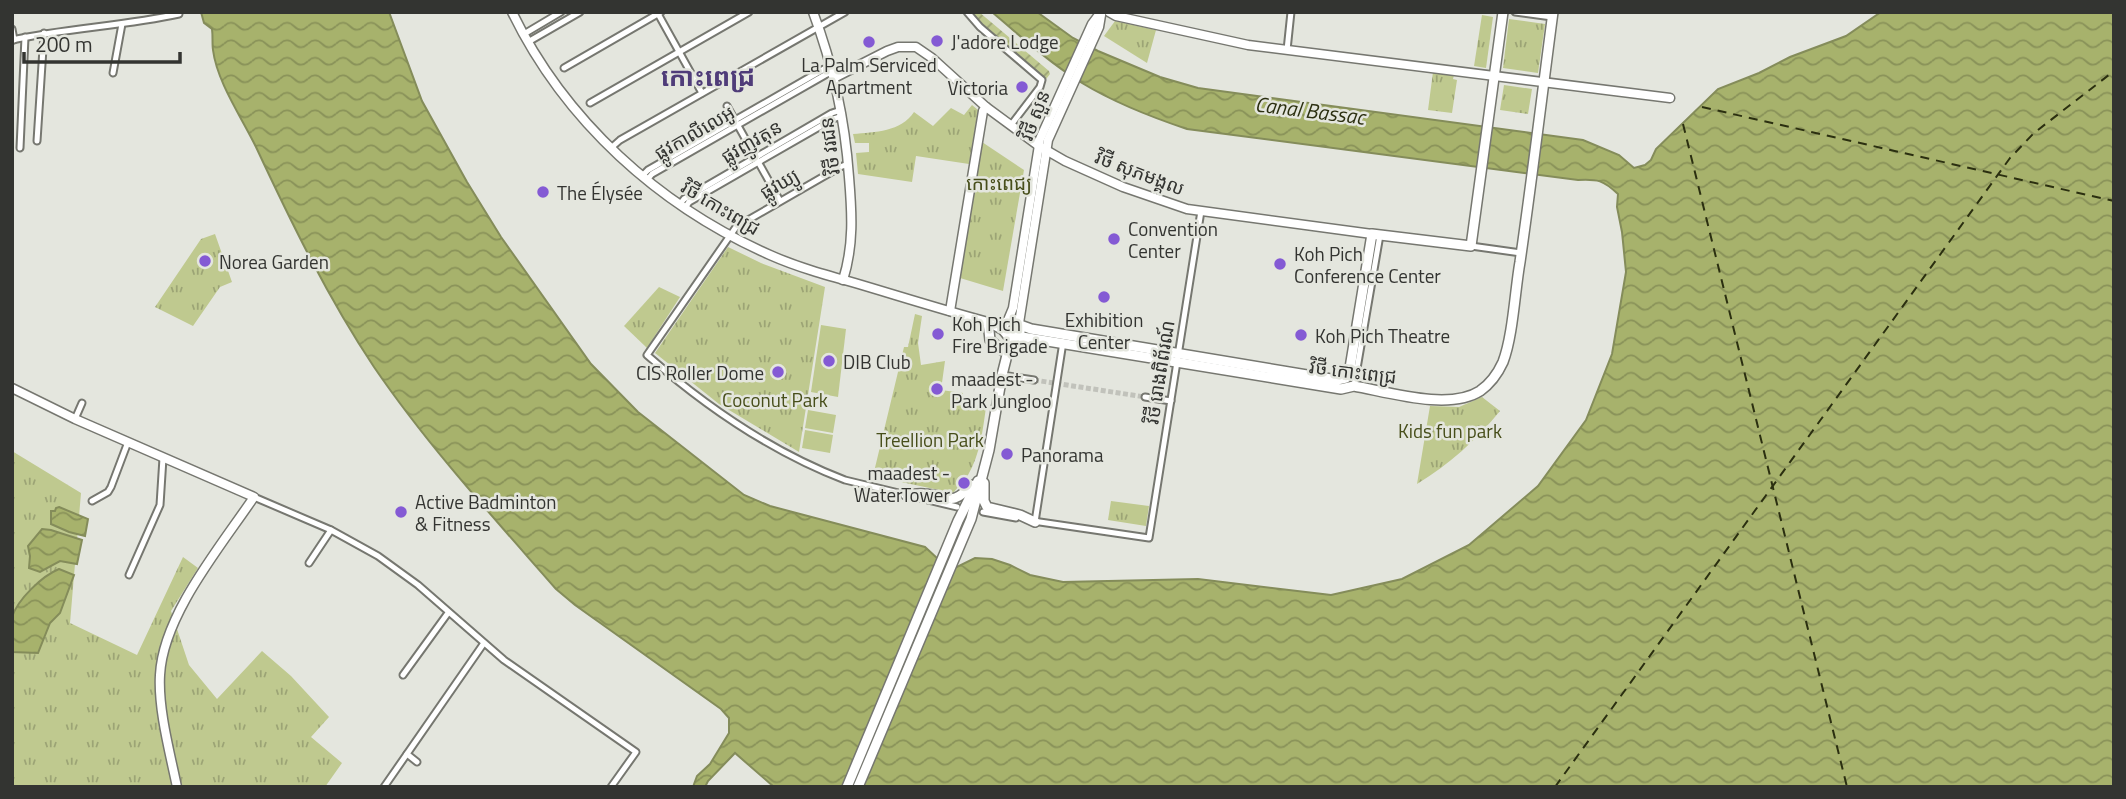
<svg xmlns="http://www.w3.org/2000/svg" width="2126" height="799" font-family="'Titillium Web','Noto Sans Khmer',sans-serif">
  <defs>
    <pattern id="grass-tufts" width="24" height="20" patternUnits="userSpaceOnUse" patternTransform="scale(1.75)"><rect width="24" height="20" fill="#bfc98f"/><path d="M3 7l-1-3M5 7V3M7 7l1-3M15 17l-1-3M17 17v-4M19 17l1-3" fill="none" stroke="#9ca475"/></pattern>
    <pattern id="garden-furrows" width="10" height="10" patternUnits="userSpaceOnUse" patternTransform="scale(1.75)"><rect width="10" height="10" fill="#bfc98f"/><path d="M-1 1l2-2M0 10L10 0M9 11l2-2" fill="none" stroke="#9ca475"/></pattern>
    <pattern id="water-waves" width="16" height="10" patternUnits="userSpaceOnUse" patternTransform="scale(1.75)"><rect width="16" height="10" fill="#a7b26c"/><path d="M0 5q4-4 8 0t8 0" fill="none" stroke="#899259"/></pattern>
  </defs>
  <rect width="100%" height="100%" fill="#e4e6de"/>
  <g fill="url(#grass-tufts)">
    <path d="M1482,15L1493,17L1486,68L1474,66Z"/>
    <path d="M1509,19L1545,24L1538,73L1503,68Z"/>
    <path d="M1115,21L1156,30L1147,63L1104,36Z"/>
    <path d="M1433,72L1454,75L1453,79L1457,80L1452,113L1428,110Z"/>
    <path d="M1504,85L1532,89L1528,114L1500,110Z"/>
    <path d="M972,105L978,110L969,164L916,156L912,182L858,174L856,153L869,152V143H855L853,134C875,132 901,132 914,112L933,126L951,108L964,115Z"/>
    <path d="M982,142L1024,170L1003,291L960,278Z"/>
    <path d="M215,234L232,282L220,287L193,326L155,307L201,239Z"/>
    <path d="M728,247L761,263L825,287L799,452L719,404L655,353Z"/>
    <path d="M659,287L680,297L647,348L624,326Z"/>
    <path d="M915,314L922,316L918,343L921,365L945,361L941,390L963,393L962,403L986,407C983,429 980,455 968,475C964,481 958,487 953,493L873,476L904,347H908Z"/>
    <path d="M1482,397L1500,411C1476,440 1450,464 1417,484L1430,406L1459,407Z"/>
    <path d="M12,451L81,493L70,623L137,655L183,557L198,568L171,611L189,665L217,699L262,651L291,676L329,717L311,737L342,763L325,787H12Z"/>
    <path d="M1111,501L1149,506L1146,526L1108,520Z"/>
  </g>
  <path fill="url(#garden-furrows)" d="M967,12H979L1049,71L1050,74L1040,87L1042,80Z"/>
  <g fill="#bfc98f">
    <path d="M821,325L846,329L838,397L811,392Z"/>
    <path d="M808,410L836,415L833,433L805,428Z"/>
    <path d="M805,430L833,435L830,453L802,448Z"/>
  </g>
  <g fill="url(#water-waves)" stroke="#848c5a" stroke-width="2">
    <path d="M201,12H389L422,101L467,182L501,237L591,364L638,412L744,495L770,506L925,547L938,559L957,567L975,558L992,559L1010,565L1030,575L1063,582L1198,579L1331,595L1402,579L1469,545L1538,486L1586,420L1612,354L1626,272L1622,232L1617,207L1618,194C1603,180 1598,179 1578,180L1187,129C1151,117 1115,103 1082,83C1050,63 1021,37 992,12H1037L1073,38L1098,51L1160,77L1198,88L1583,140L1619,155L1634,168L1645,165L1651,160L1656,149L1718,89L1759,73L1790,57L1846,36L1881,12H2114V787H774L735,753L708,781L705,787H693L697,776L710,764L729,733V718L721,709L575,605L556,589C493,517 428,446 374,367C328,298 291,222 256,147C242,118 217,82 213,50C212,43 213,36 212,29L204,23Z"/>
    <path d="M59,507L88,519L85,536L69,532L51,524V511H55L56,508Z"/>
    <path d="M42,529L51,530L82,540L77,564L60,561L40,572L29,568L30,556L28,546Z"/>
    <path d="M59,569L74,575L60,613L50,623L38,653L12,652C12,641 10,627 12,617C18,599 42,576 59,569Z"/>
  </g>
  <g fill="none" stroke-linecap="round" stroke-linejoin="round">
    <g stroke="#2b2f10" stroke-width="2" stroke-dasharray="9 7" stroke-linecap="butt">
      <path d="M1702,107L2114,201"/>
      <path d="M1683,124L1847,787"/>
      <path d="M1555,787L2010,158L2034,133L2114,71"/>
    </g>
    <path stroke="#c1c2bb" stroke-width="5" stroke-dasharray="5 2.5" stroke-linecap="butt" d="M1034,380L1145,397"/>
    <defs>
      <g id="street">
        <path d="M657,12L702,93"/>
        <path d="M967,12L980,27L1042,80L1040,87L1011,125"/>
        <path d="M1515,12L1552,17"/>
        <path d="M12,29L14,40"/>
        <path d="M524,34L561,12"/>
        <path d="M12,40C67,28 124,26 179,14"/>
        <path d="M528,42L580,12"/>
        <path d="M1287,50L1291,12"/>
        <path d="M564,68L661,12"/>
        <path d="M113,73L122,24"/>
        <path d="M590,103L749,12"/>
        <path d="M727,106L780,201"/>
        <path d="M37,141L44,33"/>
        <path d="M20,148L25,37"/>
        <path d="M611,148L620,140L845,12"/>
        <path d="M848,164L840,167L736,227L647,355C705,406 772,452 845,480L957,507"/>
        <path d="M642,176L648,170L824,69L831,67"/>
        <path d="M647,180L652,174L825,75L832,72"/>
        <path d="M680,204L684,199L832,113L841,110"/>
        <path d="M685,208L689,202L833,119L842,116"/>
        <path d="M1471,246L1521,253"/>
        <path d="M1002,375L1034,380"/>
        <path d="M1354,386L1380,235"/>
        <path d="M1145,397L1171,401"/>
        <path d="M75,419L82,403"/>
        <path d="M254,497L331,530L378,556L418,585L504,660L636,752L611,787"/>
        <path d="M92,501L108,492L111,487L128,442"/>
        <path d="M983,512L1016,518"/>
        <path d="M1033,521L1149,538L1201,211"/>
        <path d="M1035,522L1063,342"/>
        <path d="M309,563L331,530"/>
        <path d="M129,575L160,505L163,458"/>
        <path d="M403,675L448,613"/>
        <path d="M407,754L417,762"/>
        <path d="M384,787L484,643"/>
      </g>
      <g id="secondary">
        <path d="M512,12C565,121 659,206 770,255C797,267 826,275 855,283C899,296 943,310 988,322L1004,331"/>
        <path d="M813,12C833,65 845,120 849,177C852,213 854,245 843,280"/>
        <path d="M1109,12L1116,16L1248,45L1670,98"/>
        <path d="M834,78L887,51L898,47H916L932,58L986,107L1039,146L1065,161L1123,187L1187,209L1372,234"/>
        <path d="M950,311L983,111L986,107"/>
        <path d="M1008,320L1013,308L1040,139L1092,24L1101,12"/>
        <path d="M1019,323L1048,140L1099,27L1101,15"/>
        <path d="M12,388L75,419L254,497C221,546 163,615 160,675C158,709 170,753 177,787"/>
      </g>
      <g id="primary">
        <path d="M988,322L990,340L1003,351"/>
        <path d="M1020,325V332L1015,336H1008L1004,331V323L1013,319L1020,325L1031,329L1337,380L1346,378L1350,368L1372,234L1471,246L1503,12"/>
        <path d="M1016,336L1341,389L1354,386C1388,392 1449,411 1480,391C1490,384 1498,373 1503,362C1513,336 1515,290 1520,262C1532,179 1542,95 1553,12"/>
        <path d="M984,483V501L987,507L1020,515L1035,522"/>
        <path d="M906,495C911,495 918,493 924,494C948,495 952,508 971,485"/>
        <path d="M847,787L958,521L978,481"/>
        <path d="M858,787L971,519L989,450L1002,375L1009,347L1015,336"/>
      </g>
    </defs>
    <use href="#street" stroke="#767770" stroke-width="9"/>
    <use href="#secondary" stroke="#767770" stroke-width="11"/>
    <use href="#primary" stroke="#767770" stroke-width="12"/>
    <use href="#street" stroke="#fff" stroke-width="5"/>
    <use href="#secondary" stroke="#fff" stroke-width="8"/>
    <use href="#primary" stroke="#fff" stroke-width="9"/>
  </g>
  <g fill="#845ad4" stroke="#e4e6de" stroke-width="2.5">
    <circle cx="937" cy="41" r="7"/>
    <circle cx="869" cy="42" r="7"/>
    <circle cx="1022" cy="87" r="7"/>
    <circle cx="543" cy="192" r="7"/>
    <circle cx="1114" cy="239" r="7"/>
    <circle cx="205" cy="261" r="7"/>
    <circle cx="1280" cy="264" r="7"/>
    <circle cx="1104" cy="297" r="7"/>
    <circle cx="938" cy="334" r="7"/>
    <circle cx="1301" cy="335" r="7"/>
    <circle cx="829" cy="361" r="7"/>
    <circle cx="778" cy="372" r="7"/>
    <circle cx="937" cy="389" r="7"/>
    <circle cx="1007" cy="454" r="7"/>
    <circle cx="964" cy="483" r="7"/>
    <circle cx="401" cy="512" r="7"/>
  </g>
  <g text-anchor="middle" dominant-baseline="central" stroke-width="5" stroke-linejoin="round" paint-order="stroke">
    <g font-size="19" fill="#333431" stroke="#e4e6de" text-anchor="start">
      <text x="951" y="41">J'adore Lodge</text>
      <text x="869" y="64" text-anchor="middle">La Palm Serviced<tspan x="869" dy="22">Apartment</tspan></text>
      <text x="1008" y="87" text-anchor="end">Victoria</text>
      <text x="557" y="192">The Élysée</text>
      <text x="1128" y="228">Convention<tspan x="1128" dy="22">Center</tspan></text>
      <text x="1294" y="253">Koh Pich<tspan x="1294" dy="22">Conference Center</tspan></text>
      <text x="219" y="261">Norea Garden</text>
      <text x="1104" y="319" text-anchor="middle">Exhibition<tspan x="1104" dy="22">Center</tspan></text>
      <text x="952" y="323">Koh Pich<tspan x="952" dy="22">Fire Brigade</tspan></text>
      <text x="1315" y="335">Koh Pich Theatre</text>
      <text x="843" y="361">DIB Club</text>
      <text x="764" y="372" text-anchor="end">CIS Roller Dome</text>
      <text x="951" y="378">maadest -<tspan x="951" dy="22">Park Jungloo</tspan></text>
      <text x="1021" y="454">Panorama</text>
      <text x="950" y="472" text-anchor="end">maadest -<tspan x="950" dy="22">WaterTower</tspan></text>
      <text x="415" y="501">Active Badminton<tspan x="415" dy="22">&amp; Fitness</tspan></text>
    </g>
    <g font-size="19" fill="#333431" stroke="#e4e6de">
      <text transform="translate(1034 115) rotate(-69)">វិថី សួន</text>
      <text transform="translate(694 132) rotate(-30)">ផ្លូវកាលីលេអូ</text>
      <text transform="translate(751 141) rotate(-30)">ផ្លូវញូវតុន</text>
      <text transform="translate(829 146) rotate(-97)">វិថី វរជន</text>
      <text transform="translate(1140 172) rotate(21)">វិថី សុភមង្គល</text>
      <text transform="translate(779 183) rotate(-30)">ផ្លូវឃ្យូ</text>
      <text transform="translate(721 207) rotate(31)">វិថី កោះពេជ្រ</text>
      <text transform="translate(1353 371) rotate(7)">វិថី កោះពេជ្រ</text>
      <text transform="translate(1159 372) rotate(-81)">វិថី រោងពិព័រណ៍</text>
    </g>
    <g font-size="19" fill="#474e1a" stroke="#e4e6de">
      <text x="999" y="182">កោះពេជ្យ</text>
      <text x="775" y="399">Coconut Park</text>
      <text x="1450" y="430">Kids fun park</text>
      <text x="930" y="439">Treellion Park</text>
    </g>
    <g font-size="21" font-style="italic" fill="#2b2f10" stroke="#e4e6de">
      <text transform="translate(1310 110) rotate(7)">Canal Bassac</text>
    </g>
    <g font-size="26" font-weight="bold" fill="#4f3c79" stroke="#e4e6de">
      <text x="708" y="76">កោះពេជ្រ</text>
    </g>
  </g>
  <rect width="2126" height="799" fill="none" stroke="#333431" stroke-width="28"/>
  <path d="M24 52v10h156v-10" fill="none" stroke="#333431" stroke-width="3.5"/>
  <text x="35" y="52" font-size="21" fill="#333431" stroke="#e4e6de" stroke-width="5" paint-order="stroke">200 m</text>
</svg>
